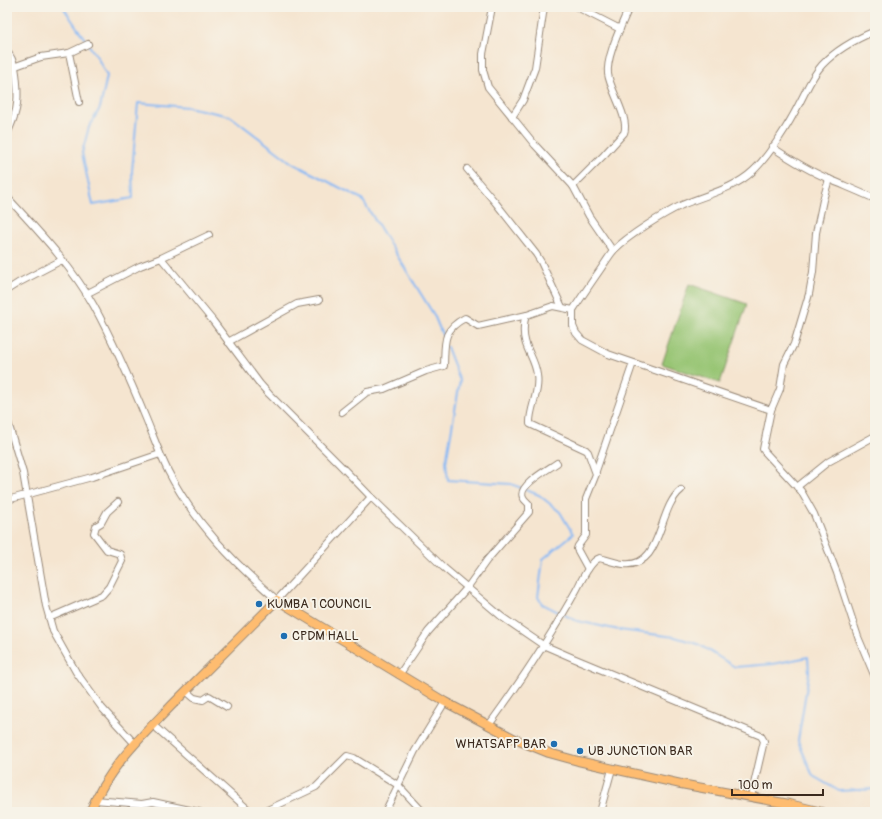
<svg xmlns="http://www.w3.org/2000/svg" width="882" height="819" font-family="Pangolin,sans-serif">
  <rect width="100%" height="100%" fill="#f7f3e8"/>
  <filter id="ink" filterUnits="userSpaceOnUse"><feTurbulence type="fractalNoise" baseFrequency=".025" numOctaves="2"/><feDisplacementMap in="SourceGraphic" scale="8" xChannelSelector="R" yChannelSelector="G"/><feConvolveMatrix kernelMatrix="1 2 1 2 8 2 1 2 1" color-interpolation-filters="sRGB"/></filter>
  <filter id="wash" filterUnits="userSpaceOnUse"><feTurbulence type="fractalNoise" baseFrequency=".012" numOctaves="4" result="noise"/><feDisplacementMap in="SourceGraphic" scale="16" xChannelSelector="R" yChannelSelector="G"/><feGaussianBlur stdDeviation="0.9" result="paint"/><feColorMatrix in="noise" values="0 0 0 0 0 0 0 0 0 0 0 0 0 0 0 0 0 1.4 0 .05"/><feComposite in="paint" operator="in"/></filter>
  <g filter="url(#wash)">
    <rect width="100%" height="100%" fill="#f5e5d0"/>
    <path fill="#97c573" stroke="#697848" d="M689,284L747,304L720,383L662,364Z"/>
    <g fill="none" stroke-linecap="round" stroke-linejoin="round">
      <g stroke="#88b9f4" stroke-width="2">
        <path d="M63,7L97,57L107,76L100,108L89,127L82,153L93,205L133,198L132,171L138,103L188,107L230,116L292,163L362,199L434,315L444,339"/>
        <path d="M447,347L460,381L446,462L448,480L511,484L539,495L560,512L573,534L543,559L538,597L542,604L577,621L619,630L675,637L698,644L735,667L773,664L808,657L809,673L798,741L813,776L839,791L875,789"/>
      </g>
    </g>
  </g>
  <g filter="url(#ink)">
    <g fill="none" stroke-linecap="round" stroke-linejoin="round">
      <defs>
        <g id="minor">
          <path d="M492,7L483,54V70L488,87L535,145L573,186"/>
          <path d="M577,7L620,29"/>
          <path d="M875,31C856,39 836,50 822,65C812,76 806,91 799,104C789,124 769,156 753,171C734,189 705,195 682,205C663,214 629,235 614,250C609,256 605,263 600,270C591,283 582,296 573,310V326L576,333L582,340L608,354L771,410L763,449L765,452L801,491L814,514L837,573L858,637L875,677"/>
          <path d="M7,51C15,62 16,70 17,83C19,104 16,115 7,134"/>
          <path d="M69,53L79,102"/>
          <path d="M16,66L41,57L69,53L88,44"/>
          <path d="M512,117L523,100L535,68L544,7"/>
          <path d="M772,147C790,159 809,171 829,179C845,186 860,192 875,199"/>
          <path d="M467,169L495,202L536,254L541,262L562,307"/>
          <path d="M7,197C38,231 71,265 94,306C114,343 131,382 147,421C154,438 160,455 168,471C194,522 234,563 277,600L371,497"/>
          <path d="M613,251L589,216L573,186L604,155L624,133C630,119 610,90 608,74C606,56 622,25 629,7"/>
          <path d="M161,258L209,235"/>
          <path d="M7,290L18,283L62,260"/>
          <path d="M86,294L140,266L161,258L213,321L260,384L269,394L340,465L371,497L443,567L502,617L543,645L573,658L761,736L764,741L751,797"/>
          <path d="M573,310L553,306L527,315C524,319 524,322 524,327C522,347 535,357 537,375C540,392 529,409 530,424L586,450L588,452L596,474L586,499V535L578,546L577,549L588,569"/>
          <path d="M228,342L297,304L319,300"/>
          <path d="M771,410L780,389L784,364L794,344L809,294L813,272L816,233L823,200L829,179"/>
          <path d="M342,412L367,392L384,389L426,371L444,366C445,342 442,330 465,318L478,326L527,315"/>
          <path d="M7,419L23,473L46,606L53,631L76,672L102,708L135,744"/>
          <path d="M596,471L633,363"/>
          <path d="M797,487L828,462L875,436"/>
          <path d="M7,500L92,477L160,454"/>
          <path d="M49,618L102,595L109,587L122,561L120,554L107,550L94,533L96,526L101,523L107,512L118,502"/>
          <path d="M399,675L428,632L467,588L487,560L529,512V504C527,502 524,500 523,497C517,486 550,468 557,463"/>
          <path d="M186,691L194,698L203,700L209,696L227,707"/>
          <path d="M153,725L251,812"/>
          <path d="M489,725C521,681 551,636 577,589C581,581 591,560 600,558C607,560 615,563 623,564C663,569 657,509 681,490"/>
          <path d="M95,800L142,804L153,802L199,812"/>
          <path d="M263,812L316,787L347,756L354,758L398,785L423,812"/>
          <path d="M385,812L415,751L445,702"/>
          <path d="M600,812L612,769"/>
        </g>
        <path id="major" d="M90,812C108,767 143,735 175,702C209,668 243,634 277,600L445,702L517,740L549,753L578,761L681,784L789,804L822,812"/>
      </defs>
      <use href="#minor" stroke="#988877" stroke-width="8"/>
      <use href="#major" stroke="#988877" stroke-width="10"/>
      <use href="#minor" stroke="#fff" stroke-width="6"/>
      <use href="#major" stroke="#febc70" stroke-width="8"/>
    </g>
  </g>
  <g fill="#1f6fb2" stroke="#f7f3e8" stroke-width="1.5">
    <circle cx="259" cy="604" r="4"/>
    <circle cx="284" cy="636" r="4"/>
    <circle cx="554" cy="744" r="4"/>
    <circle cx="580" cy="751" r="4"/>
  </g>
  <g text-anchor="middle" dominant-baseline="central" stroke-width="4" stroke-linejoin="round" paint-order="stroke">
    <g font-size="13" fill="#3b2a1e" stroke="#f7f3e8" text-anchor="start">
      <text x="267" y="604">KUMBA 1 COUNCIL</text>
      <text x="292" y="636">CPDM HALL</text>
      <text x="546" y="744" text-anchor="end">WHATSAPP BAR</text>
      <text x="588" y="751">UB JUNCTION BAR</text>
    </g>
  </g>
  <rect width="882" height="819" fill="none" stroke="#f7f3e8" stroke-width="24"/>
  <path d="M732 789v6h91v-6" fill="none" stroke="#3b2a1e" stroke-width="2"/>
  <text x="738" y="789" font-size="12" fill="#3b2a1e" stroke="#f7f3e8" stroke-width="3" paint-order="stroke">100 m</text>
</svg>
